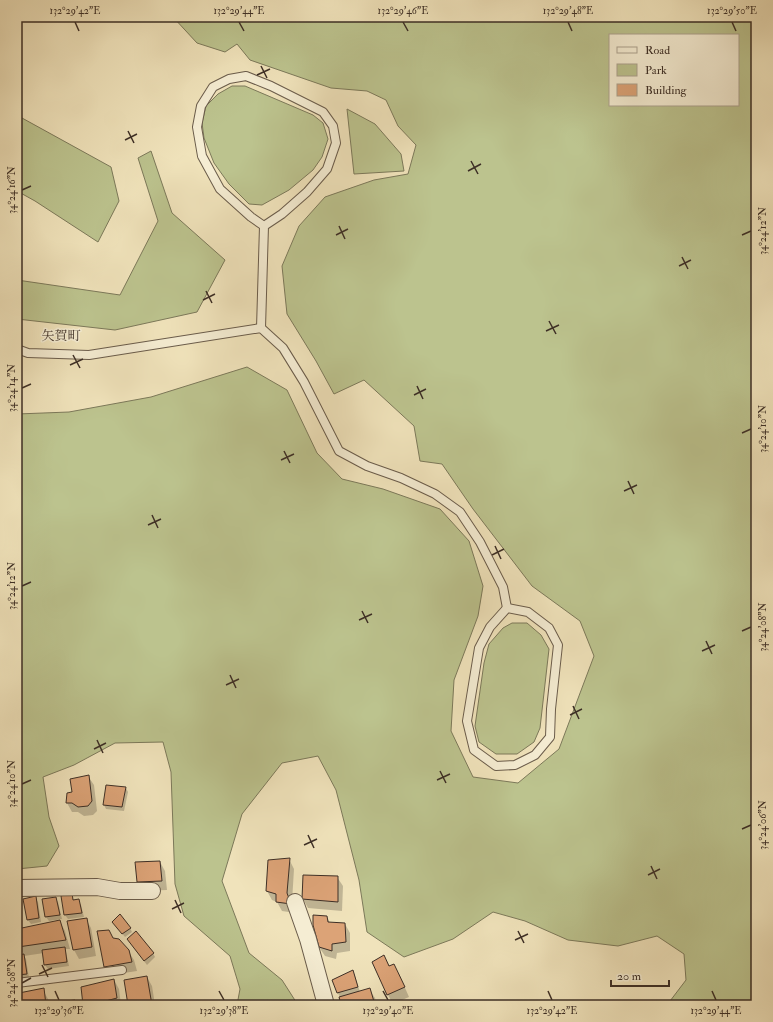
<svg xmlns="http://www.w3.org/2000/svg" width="773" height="1022" font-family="'IM FELL Double Pica','Noto Serif JP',serif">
  <rect width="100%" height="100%" fill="#f0e3bb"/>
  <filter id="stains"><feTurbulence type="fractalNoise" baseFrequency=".005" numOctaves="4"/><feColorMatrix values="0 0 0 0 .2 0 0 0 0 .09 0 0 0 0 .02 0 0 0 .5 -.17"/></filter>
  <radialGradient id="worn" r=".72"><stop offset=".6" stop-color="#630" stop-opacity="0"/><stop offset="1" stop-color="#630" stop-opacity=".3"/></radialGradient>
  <g fill="#bcc38e" stroke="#7c795a" fill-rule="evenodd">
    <path d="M173,17H756V1005H667L686,980L684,954L657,936L618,946L568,940L525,921L493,912L453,939L404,957L367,932L359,880L336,790L318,756L282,763L242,814L222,881L249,953L282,980L298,1005H237L240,989L230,956L184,916L175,884L171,772L163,742L115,743L74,765L43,777L49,817L59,846L47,866L17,869V414L69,412L151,397L247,367L287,390L317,453L342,479L383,489L440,509L469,541L483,586L478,616L454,680L451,731L473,777L518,783L559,749L594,656L580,621L532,586L473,509L442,464L420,461L414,426L364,380L334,394L316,361L287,314L282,266L299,226L325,197L374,180L408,174L416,145L398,126L386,100L367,91L331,88L250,60L237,44L225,52L197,43ZM610,35H738V105H610Z"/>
    <path d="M232,86H245L313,115L323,123L328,139L322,157L313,170L289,190L262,205L249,204L229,184L214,163L204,138L202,123L206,106L218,94Z"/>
    <path d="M347,109L375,124L401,154L404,171L354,174Z"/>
    <path d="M17,117L22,118L111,167L119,201L98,242L35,201L17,191Z"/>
    <path d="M151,151L172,213L225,260L197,312L115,330L17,319V280L120,295L158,221L138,158Z"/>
    <path d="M512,623H527L541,635L549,649L540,728L534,742L517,754H496L479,742L475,726L484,663L489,644L503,628Z"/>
  </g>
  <g fill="#0003">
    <path d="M88,776L94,785L97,811L93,815L84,816L78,812H72L67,803L73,792Z"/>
    <path d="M126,788L128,792L124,811L106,809L104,805Z"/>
    <path d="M289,859L294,869L292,902L295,913L282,911L277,902L272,900L267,891Z"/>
    <path d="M160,862L165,871L167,890L143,891L138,881Z"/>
    <path d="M337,877L343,886L342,911L308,908L303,899Z"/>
    <path d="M71,894L74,901L78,900L81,905L84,917L68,919L65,915L62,897Z"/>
    <path d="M35,898L38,902L41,922L31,924L28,920Z"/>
    <path d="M55,898L58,902L62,919L49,921L46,917L43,900Z"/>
    <path d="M327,917L330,923L345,924L350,933V951L337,953L336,959L325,956L319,947Z"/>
    <path d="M86,919L91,928L96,956L79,959L74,950L68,922Z"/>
    <path d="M60,922L65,931L70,949H65L66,952L69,966L48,969L45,965L44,953L24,956L26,959L29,978L17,979V956L24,955L19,947L17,939V930Z"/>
    <path d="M116,926L130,928L132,932L125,937Z"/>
    <path d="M114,939L128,951L134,960L137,971L111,975L105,966Z"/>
    <path d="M128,940L153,953L155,957L147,965Z"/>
    <path d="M384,956L390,967L399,974L409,997L393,1004L388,995Z"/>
    <path d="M353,971L355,976L360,992L369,989L375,998L377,1005H342L341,998L337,992Z"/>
    <path d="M147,977L152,986L155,1005H129Z"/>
    <path d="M114,980L119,989L121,1005H84Z"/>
    <path d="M43,990L48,999L49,1005H22Z"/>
  </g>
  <g fill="#dca377" stroke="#3d2f26">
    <path d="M89,775L92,801L88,806L78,807L72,803H66L67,793L72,792L70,779Z"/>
    <path d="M106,785L126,787L122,807L103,805Z"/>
    <path d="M290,858L287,893L291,904L276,902V894L266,891L268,860Z"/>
    <path d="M160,861L162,881L137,882L135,862Z"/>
    <path d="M303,875L338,876V902L302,899Z"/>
    <path d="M72,893L73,900L79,899L82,913L64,915L61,896Z"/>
    <path d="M36,896L39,918L27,920L23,899Z"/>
    <path d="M56,897L60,915L45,917L42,899Z"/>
    <path d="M120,914L131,928L122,934L112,922Z"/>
    <path d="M313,915L327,916L328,922L345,923L346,942L332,944V951L319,947L313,925Z"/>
    <path d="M87,918L92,947L73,950L67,921Z"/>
    <path d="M60,920L66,940L18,947L17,943V929Z"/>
    <path d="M109,930L113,938L119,939L129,950L132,962L104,967L97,931Z"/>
    <path d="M136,931L154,953L144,961L127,939Z"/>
    <path d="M65,947L67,962L44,965L42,950Z"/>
    <path d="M24,954L27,974L17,975V955Z"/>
    <path d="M384,955L389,966L394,964L405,987L387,995L372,962Z"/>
    <path d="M353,970L358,987L337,993L332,980Z"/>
    <path d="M147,976L152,1005H128L124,980Z"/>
    <path d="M114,979L117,998L98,1003L99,1005H83L81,987Z"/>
    <path d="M44,988L46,1005H21L19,993Z"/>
    <path d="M370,988L375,1005H341L339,997Z"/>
    <path d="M75,1000V1005H51V1003Z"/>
  </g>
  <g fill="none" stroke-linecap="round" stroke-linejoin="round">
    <defs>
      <g id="service">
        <path d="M261,328L264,226L251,217L220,189L202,156L197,127L201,106L213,87L229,79L246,76L271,86L323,112L333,126L336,143L327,169L307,192L282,214L264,226"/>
        <path d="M17,349L28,353L89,355L261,328L283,348L304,382L339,451L367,466L401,478L435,494L460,512L480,542L503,587L507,608"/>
        <path d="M507,608L528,612L549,628L558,645L551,709L550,737L535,755L515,765L496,766L474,750L467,721L479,648L490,627Z"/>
        <path d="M17,983L122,970"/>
      </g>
      <g id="minor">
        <path d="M17,888L97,887L120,891H152"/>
        <path d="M295,902L308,939L326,1005"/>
      </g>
    </defs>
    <use href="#service" stroke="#6a5c4b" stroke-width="10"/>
    <use href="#minor" stroke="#6a5c4b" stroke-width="18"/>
    <use href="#service" stroke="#f5edd3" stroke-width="8"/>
    <use href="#minor" stroke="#f5edd3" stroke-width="16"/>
  </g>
  <path fill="none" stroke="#3d2f26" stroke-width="1.5" d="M75,22L79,31M239,22L244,31M403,22L408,31M568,22L572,31M732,22L736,31M261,66L267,78M257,75L270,69M128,131L134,143M125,140L137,134M471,161L478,174M468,171L481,164M22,190L31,186M339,226L345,239M336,235L348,229M742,235L751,231M682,257L688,269M679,266L691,260M206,291L212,303M203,300L215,294M549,321L556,334M546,331L559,325M73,355L80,368M70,365L83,359M417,386L423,399M22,388L31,384M414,395L426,389M742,433L751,429M284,451L290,463M281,460L294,454M628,481L634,494M624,491L637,485M152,515L158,528M148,525L161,519M495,546L501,559M492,555L504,549M22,586L31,582M362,611L368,623M359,620L372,614M742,631L751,627M706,641L712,654M702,651L715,645M230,675L236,688M226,685L239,679M573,706L579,719M570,715L582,709M97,740L103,753M94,749L106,743M440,771L446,783M437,780L450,774M22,784L31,780M742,829L751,825M308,835L314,848M304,845L317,839M651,866L657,879M648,875L660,869M175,900L181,913M172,909L184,903M518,931L524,943M515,940L528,934M42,965L48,977M39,974L52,968M22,983L31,978M55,991L59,1000M219,991L224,1000M383,991L388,1000M548,991L552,1000M712,991L716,1000"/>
  <g text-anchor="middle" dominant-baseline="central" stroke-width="3" stroke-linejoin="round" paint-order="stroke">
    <g font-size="13" fill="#3d2f26" stroke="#f5edd3">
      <text x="61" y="336">矢賀町</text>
    </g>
  </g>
  <rect width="773" height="1022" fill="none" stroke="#f0e3bb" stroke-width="44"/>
  <rect x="609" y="34" width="130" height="72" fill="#f5edd3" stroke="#aba18e"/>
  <rect x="617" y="47" width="20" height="6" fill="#f5edd3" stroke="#aba18e"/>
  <text x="645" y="54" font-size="12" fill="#3d2f26">Road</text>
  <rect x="617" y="64" width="20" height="12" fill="#bcc38e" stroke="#aba18e"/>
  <text x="645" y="74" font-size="12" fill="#3d2f26">Park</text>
  <rect x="617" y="84" width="20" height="12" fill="#dca377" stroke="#aba18e"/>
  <text x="645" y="94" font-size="12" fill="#3d2f26">Building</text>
  <path d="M611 980v6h58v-6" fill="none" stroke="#3d2f26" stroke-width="2"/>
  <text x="617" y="980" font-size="12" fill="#3d2f26" stroke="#f5edd3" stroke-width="3" paint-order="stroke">20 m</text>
  <rect x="22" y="22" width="729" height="978" fill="none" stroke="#3d2f26" stroke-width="1.5"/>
  <g font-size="10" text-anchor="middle" fill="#3d2f26">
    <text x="75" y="14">132°29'42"E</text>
    <text x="239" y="14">132°29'44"E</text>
    <text x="403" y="14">132°29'46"E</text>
    <text x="568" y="14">132°29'48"E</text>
    <text x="732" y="14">132°29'50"E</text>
    <text transform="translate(11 190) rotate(-90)" y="4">34°24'16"N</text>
    <text transform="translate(762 231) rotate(-90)" y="4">34°24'12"N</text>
    <text transform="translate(11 388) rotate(-90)" y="4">34°24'14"N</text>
    <text transform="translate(762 429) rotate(-90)" y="4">34°24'10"N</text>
    <text transform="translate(11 586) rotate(-90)" y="4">34°24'12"N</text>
    <text transform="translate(762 627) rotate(-90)" y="4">34°24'08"N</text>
    <text transform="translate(11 784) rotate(-90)" y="4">34°24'10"N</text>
    <text transform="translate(762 825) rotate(-90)" y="4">34°24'06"N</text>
    <text transform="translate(11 983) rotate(-90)" y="4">34°24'08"N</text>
    <text x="59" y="1014">132°29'36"E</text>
    <text x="224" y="1014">132°29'38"E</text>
    <text x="388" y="1014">132°29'40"E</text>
    <text x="552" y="1014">132°29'42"E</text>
    <text x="716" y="1014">132°29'44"E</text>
  </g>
  <rect width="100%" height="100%" filter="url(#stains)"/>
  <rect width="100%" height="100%" fill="url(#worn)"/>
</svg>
